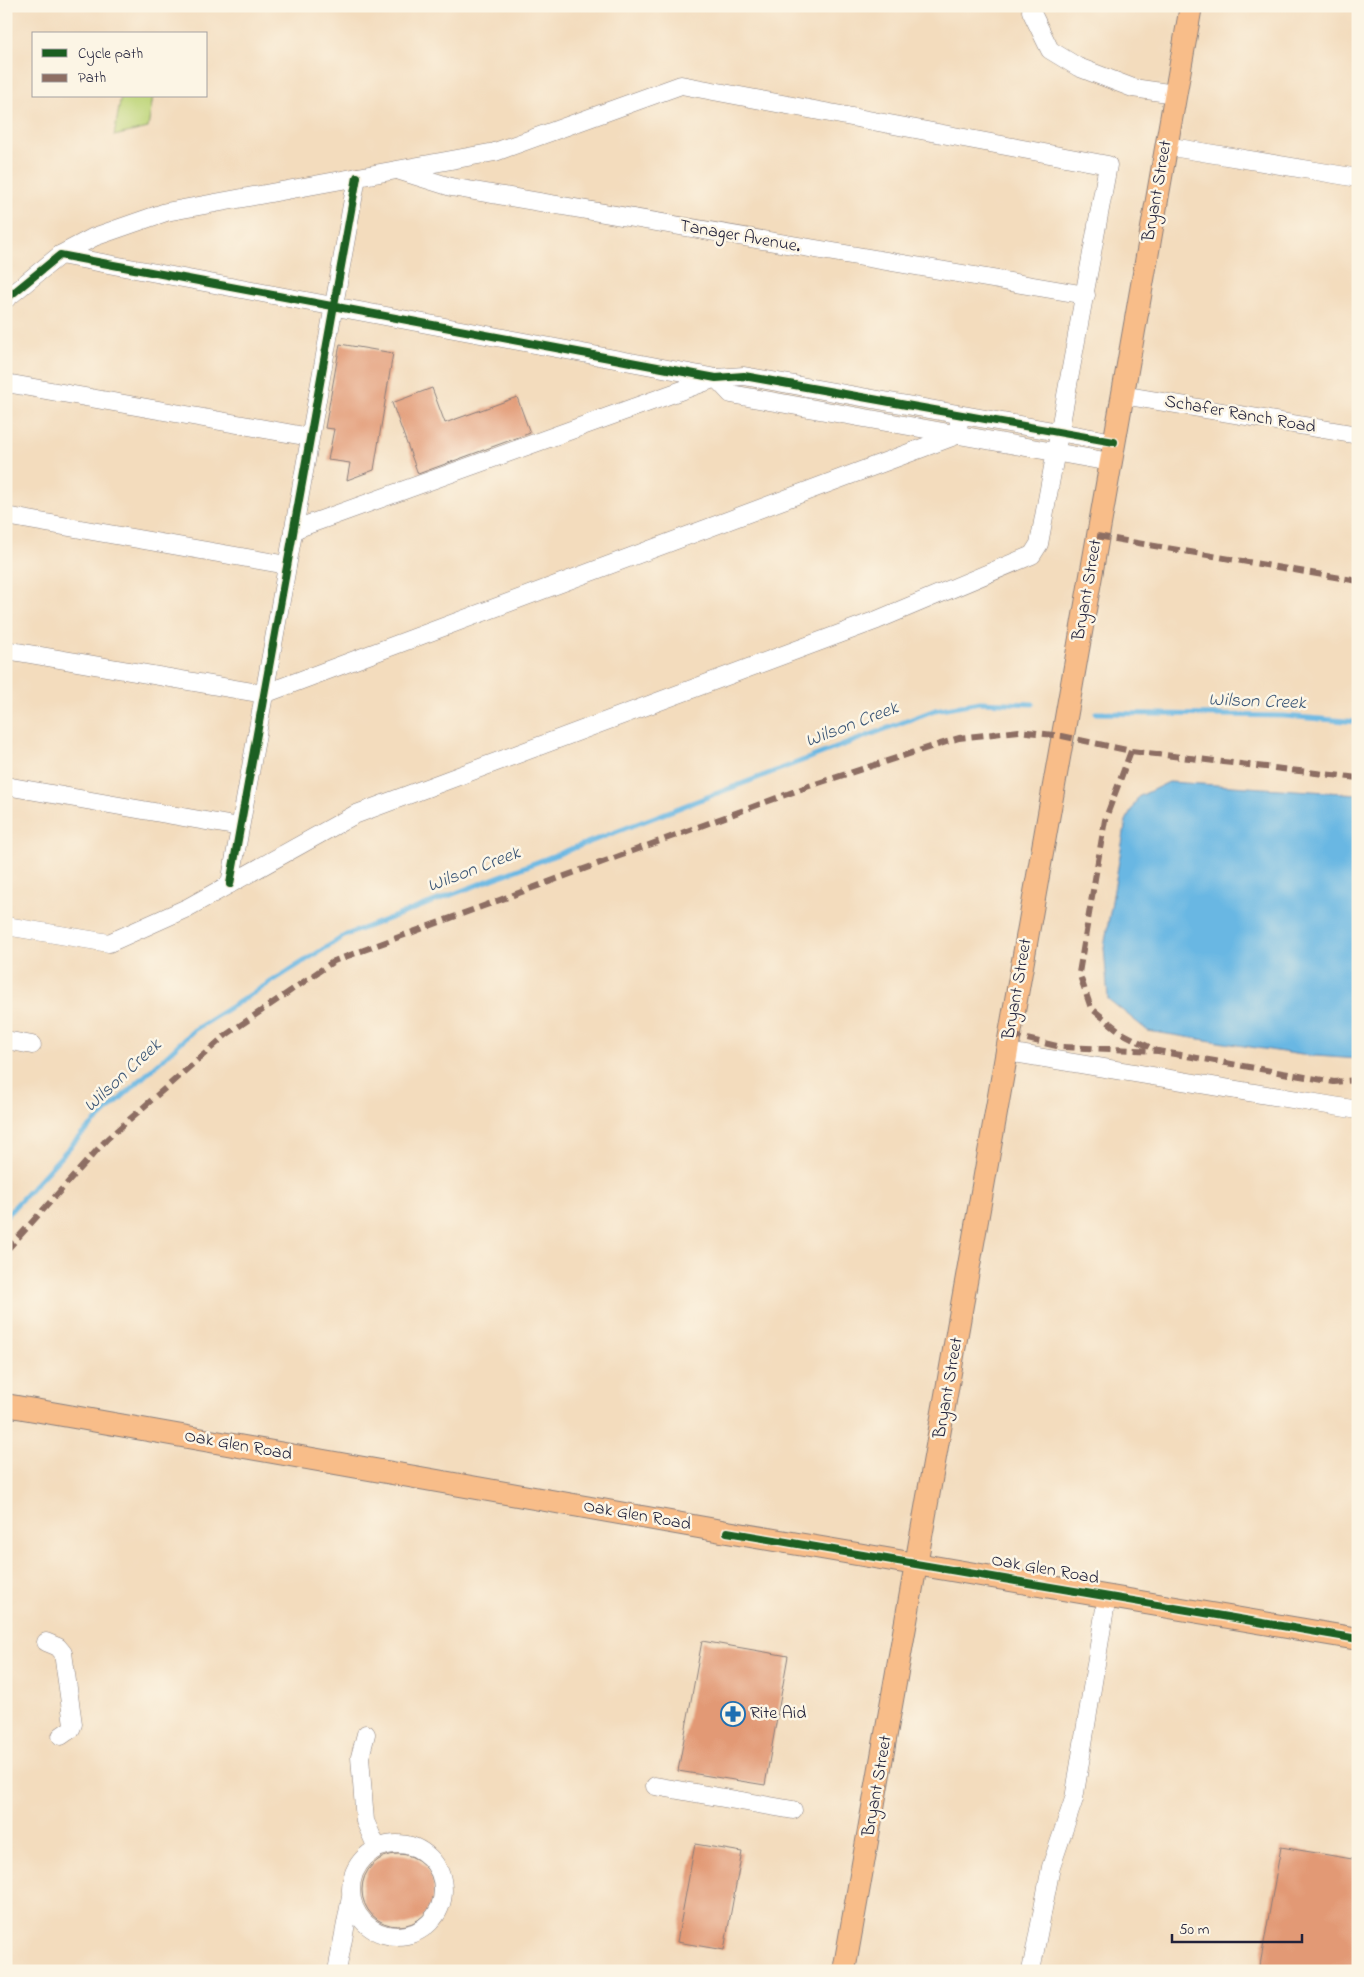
<svg xmlns="http://www.w3.org/2000/svg" width="1364" height="1977" font-family="'Indie Flower',sans-serif">
  <rect width="100%" height="100%" fill="#fcf5e5"/>
  <filter id="ink" filterUnits="userSpaceOnUse"><feTurbulence type="fractalNoise" baseFrequency=".02" numOctaves="2"/><feDisplacementMap in="SourceGraphic" scale="10" xChannelSelector="R" yChannelSelector="G"/><feConvolveMatrix kernelMatrix="1 2 1 2 8 2 1 2 1" color-interpolation-filters="sRGB"/></filter>
  <filter id="wash" filterUnits="userSpaceOnUse"><feTurbulence type="fractalNoise" baseFrequency=".0096" numOctaves="4" result="noise"/><feDisplacementMap in="SourceGraphic" scale="20" xChannelSelector="R" yChannelSelector="G"/><feGaussianBlur stdDeviation="1.12" result="paint"/><feColorMatrix in="noise" values="0 0 0 0 0 0 0 0 0 0 0 0 0 0 0 0 0 1.4 0 .05"/><feComposite in="paint" operator="in"/></filter>
  <g filter="url(#wash)">
    <rect width="100%" height="100%" fill="#f3dcbd"/>
    <path fill="#bed579" stroke="#707c5a" d="M121,96H153L148,128L114,136Z"/>
    <path fill="#69b7e3" stroke="#466c8f" d="M1169,782L1358,794V1059L1302,1055L1148,1031L1108,999L1104,947L1126,821L1138,797Z"/>
    <g fill="none" stroke-linecap="round" stroke-linejoin="round">
      <g stroke="#69b7e3" stroke-width="5">
        <path d="M1096,713L1284,716L1358,722"/>
        <path d="M6,1216L79,1137L194,1030L346,935L935,710L980,702L1033,704"/>
      </g>
    </g>
    <g id="blocks">
      <g fill="#e29975">
        <path d="M340,344L393,353L374,470L347,480L350,463L328,460L334,429L325,428Z"/>
        <path d="M432,388L445,423L517,397L530,433L418,474L392,403Z"/>
        <path d="M702,1641L788,1656L765,1785L678,1771Z"/>
        <path d="M695,1844L742,1852L724,1950L677,1942Z"/>
        <path d="M1281,1847L1358,1860V1971H1259Z"/>
        <circle cx="398" cy="1890" r="36"/>
      </g>
    </g>
  </g>
  <g filter="url(#ink)">
    <use href="#blocks" fill-opacity="0" stroke="#8a7f7c" stroke-width="1"/>
    <g fill="none" stroke-linecap="round" stroke-linejoin="round">
      <defs>
        <g id="minor">
          <path d="M1032,6L1031,11L1050,50L1078,67L1133,88L1175,94"/>
          <path d="M1166,146L1358,178"/>
          <path d="M400,171L451,187L1086,295"/>
          <path d="M6,299L60,255L716,378L744,376L1114,442"/>
          <path d="M716,378L731,394L1110,462"/>
          <path d="M6,383L310,437"/>
          <path d="M1122,395L1358,435"/>
          <path d="M6,516L287,565"/>
          <path d="M293,530L716,378"/>
          <path d="M6,650L264,694L957,435L960,416"/>
          <path d="M6,786L240,827"/>
          <path d="M230,884L357,177"/>
          <path d="M6,926L109,943L187,908L354,815L877,620L1032,555L1039,544L1108,165L681,85L495,152L166,212L94,237L60,255"/>
          <path d="M6,1040L32,1045"/>
          <path d="M1007,1052L1358,1110"/>
          <path d="M46,1642L58,1647L63,1653L73,1724L71,1729L61,1736"/>
          <path d="M366,1734L360,1757L365,1821L377,1848"/>
          <path d="M655,1786L793,1810"/>
          <circle cx="397" cy="1890" r="46"/>
          <path d="M337,1971L351,1897"/>
          <path d="M1031,1971L1051,1867L1074,1799L1107,1596"/>
        </g>
        <g id="major">
          <path d="M6,1405L727,1532L1358,1639"/>
          <path d="M844,1971C963,1316 1075,661 1191,6"/>
        </g>
      </defs>
      <use href="#minor" stroke="#8a7f7c" stroke-width="19"/>
      <use href="#major" stroke="#8a7f7c" stroke-width="24"/>
      <use href="#minor" stroke="#fff" stroke-width="18"/>
      <use href="#major" stroke="#f8bd89" stroke-width="22"/>
      <g stroke="#8d6e63" stroke-width="6" stroke-dasharray="12 6" stroke-linecap="butt">
        <path d="M1097,536L1358,581"/>
        <path d="M1131,751L1105,820L1079,973L1091,1008L1122,1033L1155,1050"/>
        <path d="M1010,1035L1061,1047L1158,1051L1334,1082L1358,1080"/>
        <path d="M6,1251L107,1139L226,1035L334,961L812,785L959,738L1019,731L1062,736L1131,751L1358,778"/>
      </g>
      <defs>
        <g id="cycleway">
          <path d="M6,299L60,255L716,378L744,376L1114,442"/>
          <path d="M230,884L357,177"/>
          <path d="M727,1532L1358,1639"/>
        </g>
      </defs>
      <use href="#cycleway" stroke="#fcf5e5" stroke-width="11"/>
      <use href="#cycleway" stroke="#1b5e20" stroke-width="8"/>
    </g>
  </g>
  <defs>
    <symbol id="pharmacy-ring" viewBox="-11 -11 22 22"><circle r="9.5" fill="#fcf5e5" stroke="#1f6fb2" stroke-width="1.5"/><path d="M-2-6h4v4h4v4h-4v4h-4v-4h-4v-4h4Z" fill="#1f6fb2"/></symbol>
  </defs>
  <g fill-rule="evenodd">
    <use href="#pharmacy-ring" x="719" y="1700" width="28" height="28"/>
  </g>
  <g text-anchor="middle" dominant-baseline="central" stroke-width="5" stroke-linejoin="round" paint-order="stroke">
    <g font-size="18" fill="#22223b" stroke="#fcf5e5">
      <text transform="translate(1158 191) rotate(-80)">Bryant Street</text>
      <text transform="translate(740 237) rotate(10)">Tanager Avenue.</text>
      <text transform="translate(1240 415) rotate(10)">Schafer Ranch Road</text>
      <text transform="translate(1088 590) rotate(-80)">Bryant Street</text>
      <text transform="translate(1018 989) rotate(-80)">Bryant Street</text>
      <text transform="translate(949 1388) rotate(-80)">Bryant Street</text>
      <text transform="translate(238 1446) rotate(10)">Oak Glen Road</text>
      <text transform="translate(637 1516) rotate(10)">Oak Glen Road</text>
      <text transform="translate(1045 1570) rotate(10)">Oak Glen Road</text>
      <text transform="translate(878 1786) rotate(-80)">Bryant Street</text>
    </g>
    <g font-size="18" fill="#22223b" stroke="#fcf5e5" text-anchor="start">
      <text x="750" y="1714">Rite Aid</text>
    </g>
    <g font-size="19" font-style="italic" fill="#3b5676" stroke="#fcf5e5">
      <text transform="translate(1257 702) rotate(2)">Wilson Creek</text>
      <text transform="translate(852 725) rotate(-21)">Wilson Creek</text>
      <text transform="translate(474 870) rotate(-21)">Wilson Creek</text>
      <text transform="translate(123 1076) rotate(-43)">Wilson Creek</text>
    </g>
  </g>
  <rect width="1364" height="1977" fill="none" stroke="#fcf5e5" stroke-width="25"/>
  <rect x="32" y="32" width="175" height="65" fill="#fcf5e5" stroke="#a5a1a1"/>
  <rect x="42" y="49" width="25" height="8" fill="#1b5e20" stroke="#a5a1a1"/>
  <text x="78" y="58" font-size="15" fill="#22223b">Cycle path</text>
  <rect x="42" y="74" width="25" height="8" fill="#8d6e63" stroke="#a5a1a1"/>
  <text x="78" y="82" font-size="15" fill="#22223b">Path</text>
  <path d="M1172 1934v8h130v-8" fill="none" stroke="#22223b" stroke-width="2.5"/>
  <text x="1179" y="1934" font-size="15" fill="#22223b" stroke="#fcf5e5" stroke-width="4" paint-order="stroke">50 m</text>
</svg>
